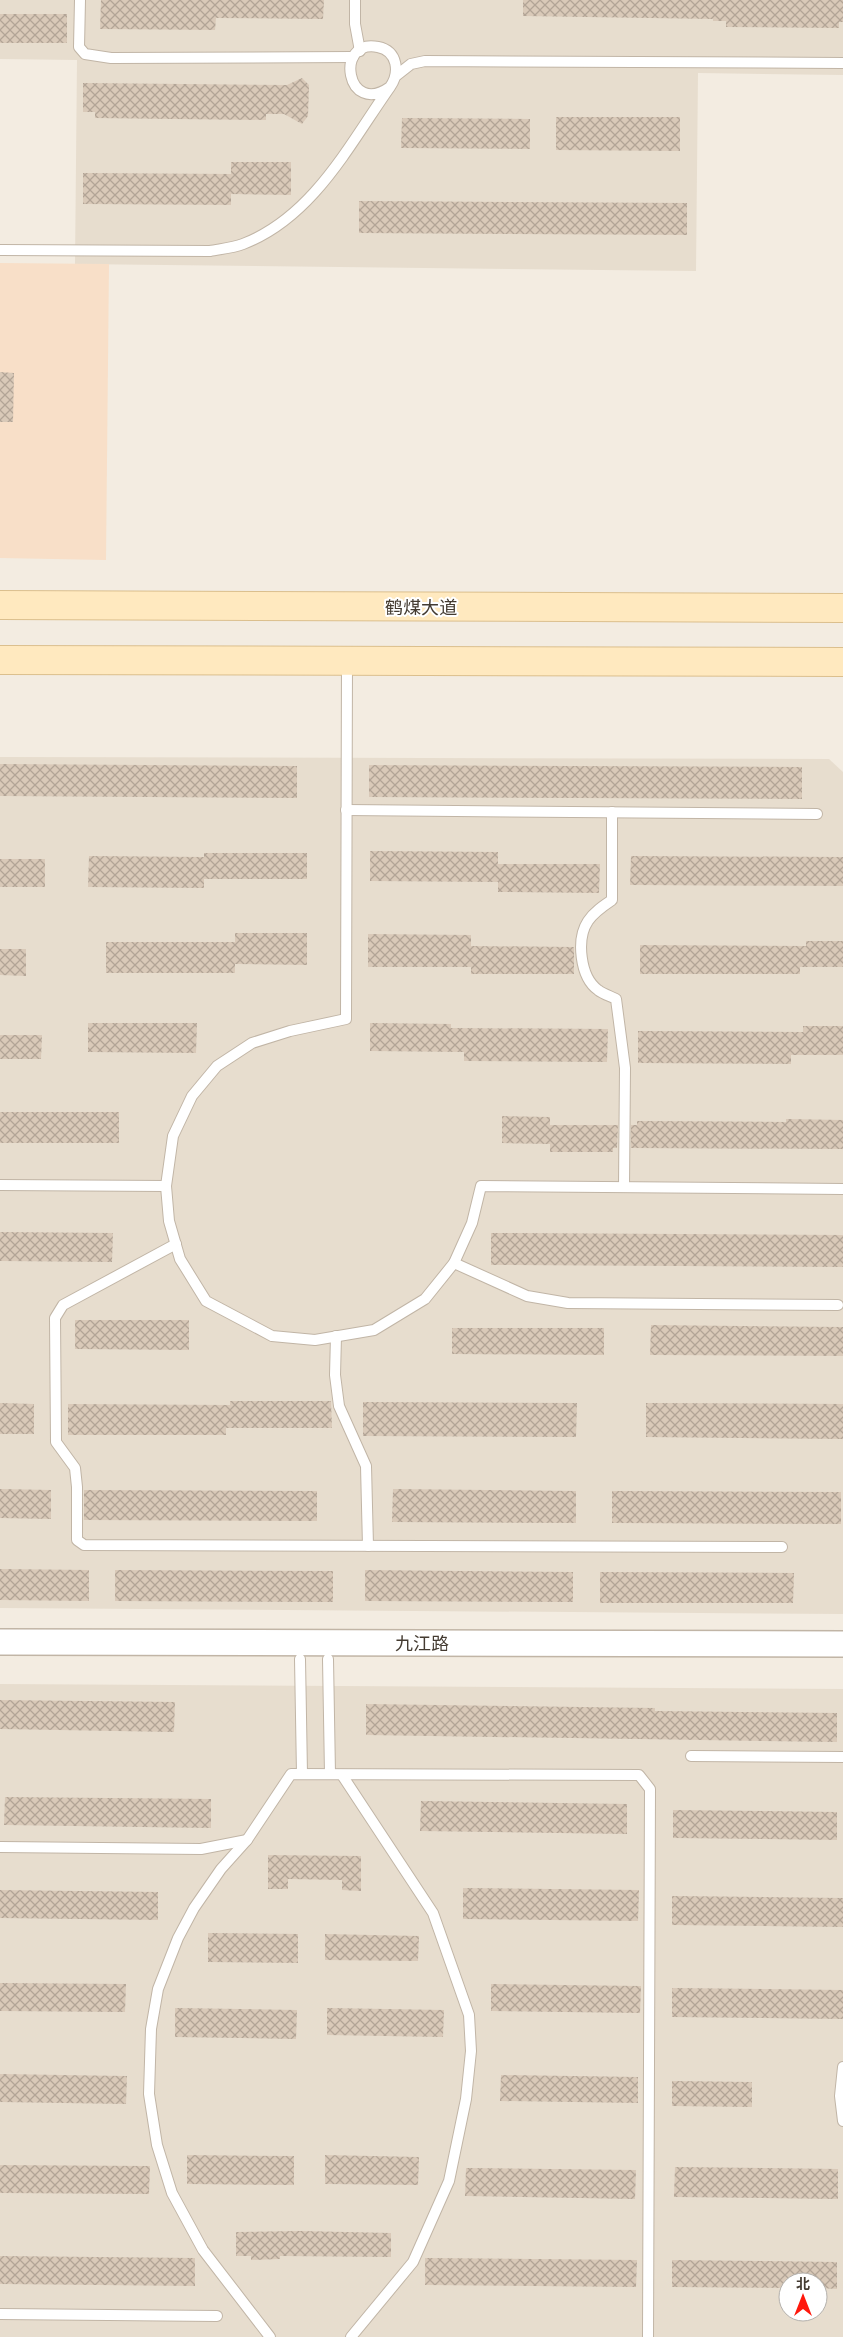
<svg xmlns="http://www.w3.org/2000/svg" width="843" height="2337" font-family="'Work Sans','Noto Sans SC',sans-serif">
  <defs>
    <pattern id="building-cross-hatch" width="8" height="8" patternUnits="userSpaceOnUse" patternTransform="scale(1.25)"><rect width="8" height="8" fill="#d9c9b8"/><path d="M0 0l8 8M0 8l8-8" fill="none" stroke="#b2a496"/></pattern>
  </defs>
  <rect width="100%" height="100%" fill="#f3ece1"/>
  <g fill="#e7ddce" fill-rule="evenodd">
    <path d="M0,0H843V75L698,73L696,271L75,264L77,60L0,59Z"/>
    <path d="M0,757L829,759L843,772V1614L0,1608Z"/>
    <path d="M0,1684L843,1689V2337H0ZM788,2282H818V2312H788Z"/>
  </g>
  <path fill="#f8dfc8" d="M0,263L109,264L106,560L0,558Z"/>
  <g fill="url(#building-cross-hatch)">
    <path d="M101,0H324L323,19L216,18L215,30L100,29Z"/>
    <path d="M523,0H843V22H839V28L726,27V21H713V19L523,16Z"/>
    <rect x="0" y="14" width="67" height="29"/>
    <path d="M302,78L309,85L308,116L302,124L284,114H266V120L173,119L95,118V112H83V83L287,85Z"/>
    <path d="M556,117H680V151L556,150Z"/>
    <path d="M402,118L530,119V149L401,148Z"/>
    <path d="M231,162H291V195L231,194V205L83,204V173L231,174Z"/>
    <path d="M359,201L687,203V235L359,233Z"/>
    <path d="M0,372L14,373L13,422H0Z"/>
    <path d="M0,764L297,766V798L0,796Z"/>
    <path d="M369,765L802,767V799L369,797Z"/>
    <path d="M370,851L498,852V864H600L599,893L498,892V882L370,881Z"/>
    <path d="M204,853H307V879H204V888L88,887L89,856L204,857Z"/>
    <path d="M631,856L843,857V886L630,885Z"/>
    <rect x="0" y="859" width="45" height="28"/>
    <path d="M235,933H307V965L235,964V973H106V942H235Z"/>
    <path d="M368,934L471,935V946L574,947V974H471V967H368Z"/>
    <path d="M806,941H843V967H800V974H640V945L806,946Z"/>
    <path d="M0,949H26V976L0,975Z"/>
    <path d="M88,1023H197L196,1053L88,1052Z"/>
    <path d="M370,1023L451,1024V1028L608,1029L607,1062L464,1061V1052L370,1051Z"/>
    <path d="M803,1026H843V1055H791V1064L638,1063V1031L803,1032Z"/>
    <path d="M0,1035H42L41,1059H0Z"/>
    <rect x="0" y="1112" width="119" height="31"/>
    <path d="M502,1116L550,1117V1125H618L617,1148H613V1152H550V1144L502,1143Z"/>
    <path d="M786,1119L843,1120V1149L631,1148V1125H637V1121L786,1122Z"/>
    <path d="M0,1232L113,1233L112,1262L0,1261Z"/>
    <path d="M491,1233L843,1235V1267L491,1265Z"/>
    <path d="M75,1320H189V1350L75,1349Z"/>
    <path d="M651,1325L843,1327V1356L650,1355Z"/>
    <path d="M452,1328H604V1355L452,1354Z"/>
    <path d="M230,1401H331L332,1428H226V1435H68V1404L230,1405Z"/>
    <path d="M363,1402L577,1403L576,1437L363,1436Z"/>
    <path d="M0,1403L34,1404V1434H0Z"/>
    <path d="M646,1403L843,1404V1439L646,1437Z"/>
    <path d="M0,1489L51,1490V1519L0,1518Z"/>
    <path d="M393,1489L576,1491V1523L392,1522Z"/>
    <path d="M84,1490L317,1491V1521L84,1520Z"/>
    <path d="M612,1491L841,1492V1524L612,1523Z"/>
    <path d="M0,1569L89,1570V1601L0,1600Z"/>
    <path d="M115,1570L333,1571V1602L115,1601Z"/>
    <path d="M365,1570L573,1572V1602L365,1601Z"/>
    <path d="M600,1572L794,1573L793,1603H600Z"/>
    <path d="M0,1700L175,1702L174,1732L0,1729Z"/>
    <path d="M366,1704L655,1708V1711L837,1713V1742L366,1735Z"/>
    <path d="M5,1797L211,1799V1828L4,1825Z"/>
    <path d="M421,1801L627,1804V1834L420,1831Z"/>
    <path d="M673,1810L837,1812V1840L673,1838Z"/>
    <path d="M268,1855L361,1856V1891L342,1890V1880L288,1879V1889H268Z"/>
    <path d="M463,1888L639,1890L638,1921L463,1919Z"/>
    <path d="M0,1890L158,1892V1920L0,1918Z"/>
    <path d="M672,1896L843,1898V1927L672,1925Z"/>
    <path d="M208,1933L298,1934V1963L208,1962Z"/>
    <path d="M325,1934L419,1936L418,1961L325,1960Z"/>
    <path d="M0,1983L126,1984L125,2012L0,2011Z"/>
    <path d="M491,1984L641,1986L640,2013L491,2011Z"/>
    <path d="M672,1988L843,1990V2019L672,2017Z"/>
    <path d="M175,2008L297,2010L296,2039L175,2037Z"/>
    <path d="M327,2008L444,2010L443,2037L327,2035Z"/>
    <path d="M0,2074L127,2076L126,2104L0,2102Z"/>
    <path d="M501,2075L638,2077V2103L500,2101Z"/>
    <path d="M672,2081L752,2082V2107L672,2106Z"/>
    <path d="M187,2155L294,2156V2185L187,2184Z"/>
    <path d="M325,2155L419,2157L418,2185L325,2184Z"/>
    <path d="M0,2165L150,2166L149,2194L0,2193Z"/>
    <path d="M675,2167L838,2169V2199L674,2197Z"/>
    <path d="M466,2168L636,2170L635,2199L465,2196Z"/>
    <path d="M300,2231L391,2233V2257L280,2256V2259L251,2260V2256H236V2232Z"/>
    <path d="M0,2256L195,2258V2286L0,2284Z"/>
    <path d="M425,2258L637,2260L636,2287L425,2285Z"/>
    <path d="M672,2260L837,2262V2289L818,2288V2282H788V2288L672,2287Z"/>
  </g>
  <g fill="none" stroke-linecap="round" stroke-linejoin="round">
    <defs>
      <g id="service">
        <path d="M80,0L79,47L85,54L111,58L353,57"/>
        <path d="M355,0V24L360,51"/>
        <path d="M397,75L411,64L425,61L843,63"/>
        <path d="M0,250L210,251C220,249 233,248 243,244C313,217 349,145 390,87C400,73 398,51 378,47C334,38 346,118 390,87"/>
        <path d="M347,662L346,1019L290,1031L252,1043L217,1066L192,1096L173,1136L166,1186L169,1221L180,1259L206,1301L272,1336L315,1340L374,1330L425,1299L454,1263L472,1223L481,1186L843,1189"/>
        <path d="M346,810L817,814"/>
        <path d="M612,812V900C603,906 594,912 588,921C576,939 580,977 598,990C603,994 610,996 616,999L625,1068L624,1187"/>
        <path d="M0,1185L166,1186"/>
        <path d="M176,1244L63,1305L55,1318L56,1442L75,1468L77,1487V1540L84,1545L782,1547"/>
        <path d="M454,1263L527,1296L568,1303L838,1305"/>
        <path d="M336,1336L335,1375L339,1406L366,1466L368,1546"/>
        <path d="M300,1659L302,1774"/>
        <path d="M328,1659L330,1774"/>
        <path d="M691,1756L843,1757"/>
        <path d="M342,1775L433,1913L469,2015L471,2051L466,2099L449,2181L413,2262L351,2337"/>
        <path d="M0,1847L201,1849L247,1840"/>
        <path d="M843,2067L840,2096L843,2121"/>
        <path d="M0,2314L217,2316"/>
        <path d="M270,2337L203,2250L172,2193L157,2145L149,2094L151,2029L158,1989L178,1938L194,1908L221,1869L247,1840L291,1774L639,1775L650,1789L648,2337"/>
      </g>
      <path id="tertiary" d="M0,1642L843,1644"/>
      <g id="secondary">
        <path d="M0,605L843,608"/>
        <path d="M0,660L843,662"/>
      </g>
    </defs>
    <use href="#service" stroke="#c1b5a6" stroke-width="12"/>
    <use href="#tertiary" stroke="#c1b5a6" stroke-width="28"/>
    <use href="#secondary" stroke="#dbbf8d" stroke-width="30"/>
    <use href="#service" stroke="#fff" stroke-width="10"/>
    <use href="#tertiary" stroke="#fff" stroke-width="25"/>
    <use href="#secondary" stroke="#ffe9bf" stroke-width="28"/>
  </g>
  <g text-anchor="middle" dominant-baseline="central" stroke-width="4" stroke-linejoin="round" paint-order="stroke">
    <g font-size="18" fill="#443b31" stroke="#fff">
      <text x="421" y="607">鹤煤大道</text>
      <text x="422" y="1643">九江路</text>
    </g>
  </g>
  <g transform="translate(803 2297)"><circle r="24" fill="#ffffff" stroke="#b4b1ad"/>
  <path d="M0-4L9 19L0 12L-9 19Z" fill="#ff180c"/>
  <text y="-8" font-size="14" font-weight="bold" text-anchor="middle" fill="#443b31">北</text>
  </g>
</svg>
